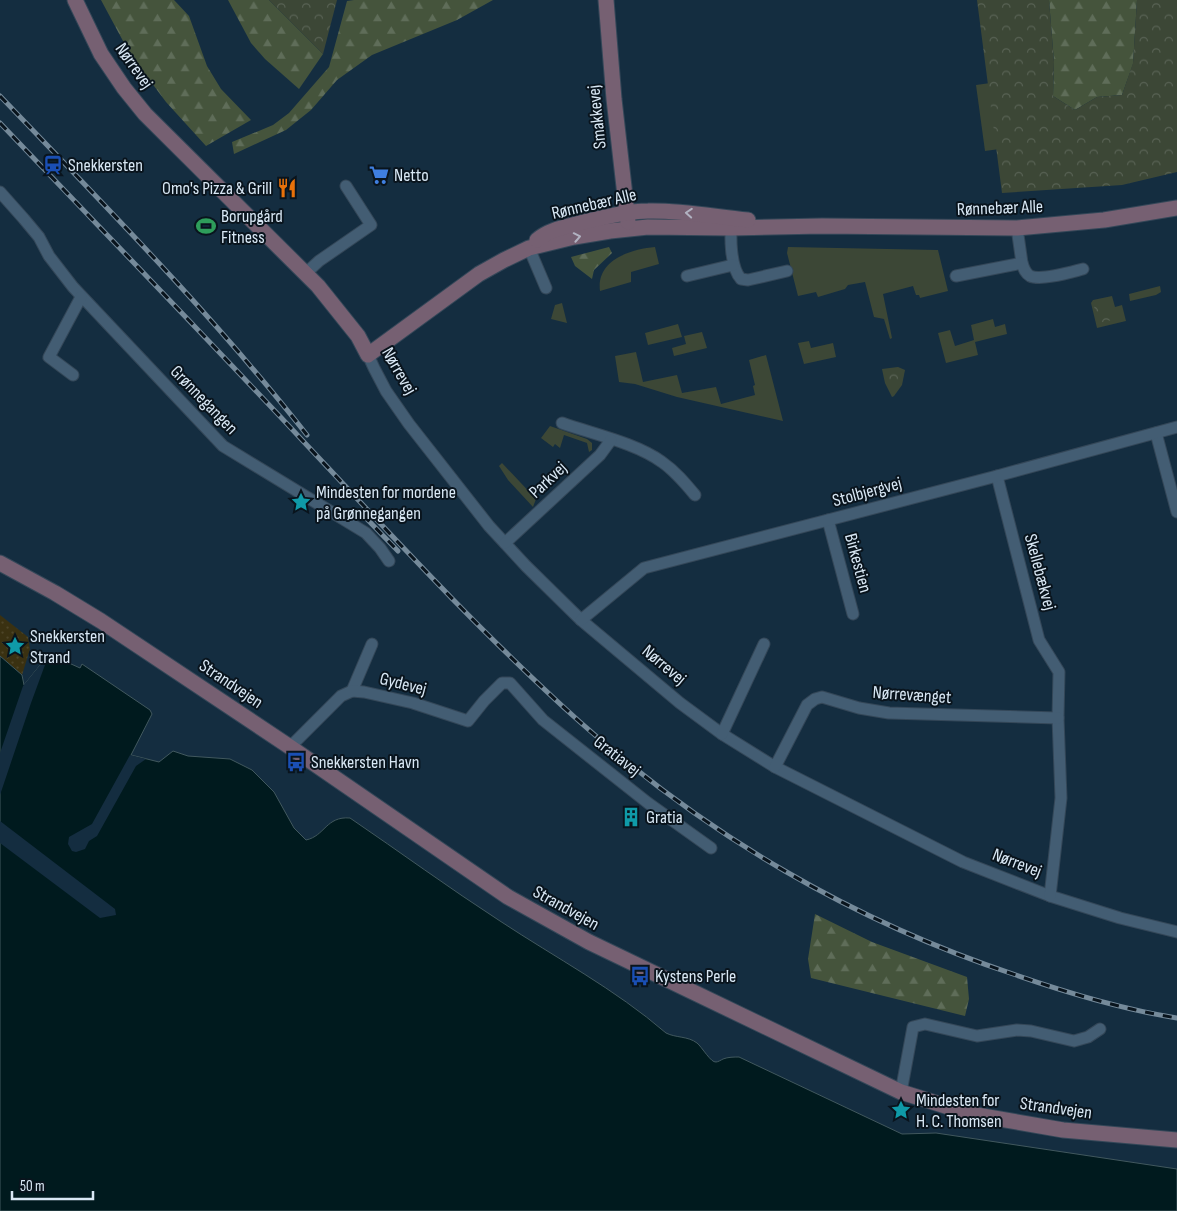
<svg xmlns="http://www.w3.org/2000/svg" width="1177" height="1211" font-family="'Sofia Sans Condensed',sans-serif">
  <defs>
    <pattern id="forest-firs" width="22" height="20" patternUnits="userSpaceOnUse" patternTransform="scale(1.25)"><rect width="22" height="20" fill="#45543c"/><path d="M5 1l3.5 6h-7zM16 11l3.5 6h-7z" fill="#5f6d59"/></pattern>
    <pattern id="sand-dots" width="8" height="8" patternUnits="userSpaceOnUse" patternTransform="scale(1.25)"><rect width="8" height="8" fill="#3a3111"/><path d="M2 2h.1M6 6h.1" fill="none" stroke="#4d4528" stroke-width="1.8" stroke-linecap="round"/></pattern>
    <pattern id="park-crowns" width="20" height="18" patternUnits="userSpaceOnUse" patternTransform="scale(1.25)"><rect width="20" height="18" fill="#3c4736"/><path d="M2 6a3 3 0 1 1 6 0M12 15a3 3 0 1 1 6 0" fill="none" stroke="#586254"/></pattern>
  </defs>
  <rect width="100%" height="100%" fill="#142d40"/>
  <g fill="#3c4736">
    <path d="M1012,80L1021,146L985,151L976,85Z"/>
    <path d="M655,247L659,264L631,272V282L600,291C596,260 631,249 655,247Z"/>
    <path d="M788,247L938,250L948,291L920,298L919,295H916L913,286L883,294L892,338L890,339L884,319L874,317L865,282L848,285L845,289L818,297L816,292L798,296L787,253Z"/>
    <path d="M1160,286L1161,292L1156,295L1130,301L1129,294Z"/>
    <path d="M1112,296L1115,307L1122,305L1126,321L1097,328L1091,303L1093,300Z"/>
    <path d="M562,303L567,323L551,319L555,305Z"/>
    <path d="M993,319L995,327L1005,324L1007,334L975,342L978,355L946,363L938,333L950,330L955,346L974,340L971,325Z"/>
    <path d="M678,324L682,337L648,345L645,333Z"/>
    <path d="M702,332L707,348L674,356L672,348L686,344L684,336Z"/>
    <path d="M809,341L811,348L833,343L836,357L804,364L798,343Z"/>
    <path d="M636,352L643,382L677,375L682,393L716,387L721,404L755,395L753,386L755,385L749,360L766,355L783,421L677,397L635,384L619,382L615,356Z"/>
    <path d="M550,426L587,439L592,443V450L589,452L587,443L564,435L560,448L555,444L553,447L541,438Z"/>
    <path d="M502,463L536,499L533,507L508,480L499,466Z"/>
  </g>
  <g fill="url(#forest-firs)">
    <path d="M101,0H174L189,16L207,66L221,89L251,120L206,146L166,102L130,54Z"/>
    <path d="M228,0H269L323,54L299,89L265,59L251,43Z"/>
    <path d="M354,0H493L457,20L372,55L337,80L311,110L286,130L234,154L232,142L273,125L289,113L329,67L347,1Z"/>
    <path d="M1049,0H1137L1133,64L1122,95L1097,97L1075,110L1053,96L1054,62Z"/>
    <path d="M609,247L612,253L594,270L592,279L575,266L571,257Z"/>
    <path d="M815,914L872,942L967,977L969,999L965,1016L811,978L808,959Z"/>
  </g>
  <path fill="url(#sand-dots)" d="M0,615L28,637L30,649L22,675L0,656Z"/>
  <g fill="url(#park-crowns)">
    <path d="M269,0H337L323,54Z"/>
    <path d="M977,0H1049L1054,62L1053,96L1075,110L1097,97L1122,95L1133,63L1137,0H1177V172L1122,185L1002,193Z"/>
    <path d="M1103,303L1107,315L1121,312L1122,318L1098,323L1094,306Z"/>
    <path d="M898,367L905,370L902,385L894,396L892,397L885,383L882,369Z"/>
  </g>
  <path fill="#001a1e" stroke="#41585e" d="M49,654L80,668L82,664L150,710L152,714L131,755L159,762L173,751L188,756L230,759L252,770L274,792L294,828L306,840C325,836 326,816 350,818C400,852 449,888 500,921C556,958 615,989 666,1033C676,1038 688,1036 697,1043C702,1047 711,1063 716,1062C718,1062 721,1060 723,1059C728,1057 734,1057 739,1057L902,1134L936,1133L1177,1169V1211H0V656L22,675L24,685Z"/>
  <g fill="#142d40">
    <path d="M49,654L31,703L0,795V753L23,686Z"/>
    <path d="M130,755L146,759L136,766L97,836L89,841L85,849L76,852L72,851L68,844L69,837L92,824Z"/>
    <path d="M0,821L115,909L116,915L100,918L0,843Z"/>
  </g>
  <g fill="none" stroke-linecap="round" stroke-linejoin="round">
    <defs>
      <g id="street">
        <path d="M0,192L24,219L39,237L49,256L73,287L223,446L366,533L380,548L389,561"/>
        <path d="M732,220C730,236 730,267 741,279L748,280L787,271"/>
        <path d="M1017,228L1022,263"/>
        <path d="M529,248L546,288"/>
        <path d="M306,273L319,261L371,225L346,186"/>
        <path d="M687,276L733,265"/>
        <path d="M956,276L1022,263C1024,269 1025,273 1030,276C1041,281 1071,272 1083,269"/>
        <path d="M368,355L374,368L386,391L409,424L489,526L526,566L581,620L680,703L722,734L775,767L963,862L1050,896L1120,918L1177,932"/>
        <path d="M73,375L49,357L81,297"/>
        <path d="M562,423C593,434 636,443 662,462C675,471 685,483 695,495"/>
        <path d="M1156,433L1177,512"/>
        <path d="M997,476L1039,640L1059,672L1058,718L1061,798L1050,896"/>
        <path d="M828,520L853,614"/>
        <path d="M505,543L600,455L611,440"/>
        <path d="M581,620L644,568L997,476L1177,427"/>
        <path d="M352,691L372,644"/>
        <path d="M722,734L764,644"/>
        <path d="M290,747L341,696L352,691L364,692L413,703L468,721L484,701L502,683H510L543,720L648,803L711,848"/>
        <path d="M775,767L807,705L815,699L822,697L859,708L889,713L1058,718"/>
        <path d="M901,1092L913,1027L925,1024L977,1036L1017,1030L1031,1031L1074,1041L1088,1037L1100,1029"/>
      </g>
      <g id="secondary">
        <path d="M75,0L101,54L124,88L145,114L318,286L358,336L368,355L479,274L504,260L529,248L574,237L610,231L648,227L731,228L822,226L1017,228L1104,220L1177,208"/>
        <path d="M606,0L614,99L628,222"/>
        <path d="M537,240C548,230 565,227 580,223C602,218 625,211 648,211C682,210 715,217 748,220"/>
        <path d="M0,563L55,593L101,621L290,747L508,897L589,942L901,1092L971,1114L1063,1130L1177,1140"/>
      </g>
    </defs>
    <use href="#street" stroke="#344758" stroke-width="13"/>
    <use href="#secondary" stroke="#344758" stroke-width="17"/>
    <use href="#street" stroke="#435d73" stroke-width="11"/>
    <use href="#secondary" stroke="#766072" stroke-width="15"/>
    <defs>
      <g id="rail">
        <path d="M0,96C106,207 212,314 307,435"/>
        <path d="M0,123C101,229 203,334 303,441C393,537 482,634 580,722C706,835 855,922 1016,975C1068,993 1122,1009 1177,1018"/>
        <path d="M363,515L398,551"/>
      </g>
    </defs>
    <use href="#rail" stroke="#758a9a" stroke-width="5"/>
    <use href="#rail" stroke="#09141d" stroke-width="3" stroke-dasharray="9" stroke-linecap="butt"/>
  </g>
  <defs><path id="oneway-chevron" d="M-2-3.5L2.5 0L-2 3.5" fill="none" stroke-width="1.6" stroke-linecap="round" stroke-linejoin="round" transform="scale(1.25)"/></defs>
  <g stroke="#b1b2c1">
    <use href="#oneway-chevron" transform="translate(689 213) rotate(-176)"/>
    <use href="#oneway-chevron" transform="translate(577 237) rotate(-11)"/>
  </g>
  <defs>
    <symbol id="station-bare" viewBox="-9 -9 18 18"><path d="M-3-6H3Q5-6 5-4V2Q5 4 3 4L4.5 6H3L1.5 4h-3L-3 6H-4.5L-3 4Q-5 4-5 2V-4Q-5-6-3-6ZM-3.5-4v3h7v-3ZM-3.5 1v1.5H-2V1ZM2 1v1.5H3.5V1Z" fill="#1a4fb4" stroke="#09141d" stroke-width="2.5" paint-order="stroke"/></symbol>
    <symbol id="supermarket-bare" viewBox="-9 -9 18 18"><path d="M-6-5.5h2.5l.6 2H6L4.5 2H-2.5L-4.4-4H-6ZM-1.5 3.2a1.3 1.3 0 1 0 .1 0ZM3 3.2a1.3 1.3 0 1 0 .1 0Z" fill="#3f7fe0" stroke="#09141d" stroke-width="2.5" paint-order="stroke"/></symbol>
    <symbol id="restaurant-bare" viewBox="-9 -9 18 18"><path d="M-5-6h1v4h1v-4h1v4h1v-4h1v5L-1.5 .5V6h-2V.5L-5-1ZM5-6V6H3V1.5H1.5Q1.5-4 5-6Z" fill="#e8710a" stroke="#09141d" stroke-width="2.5" paint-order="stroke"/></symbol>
    <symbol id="stadium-bare" viewBox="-9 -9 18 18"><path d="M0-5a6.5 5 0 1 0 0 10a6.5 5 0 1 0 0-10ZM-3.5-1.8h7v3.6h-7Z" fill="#2e9e5b" stroke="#09141d" stroke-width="2.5" paint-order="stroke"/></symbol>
    <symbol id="sight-bare" viewBox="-9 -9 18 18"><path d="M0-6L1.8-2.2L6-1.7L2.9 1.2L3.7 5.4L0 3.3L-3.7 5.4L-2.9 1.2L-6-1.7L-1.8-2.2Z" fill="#0f9aa8" stroke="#09141d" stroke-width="2.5" paint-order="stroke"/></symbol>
    <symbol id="bus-bare" viewBox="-9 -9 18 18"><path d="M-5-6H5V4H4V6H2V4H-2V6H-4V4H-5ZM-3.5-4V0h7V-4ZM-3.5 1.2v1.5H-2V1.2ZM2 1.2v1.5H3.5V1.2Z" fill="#1a4fb4" stroke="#09141d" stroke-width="2.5" paint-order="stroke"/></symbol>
    <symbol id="building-bare" viewBox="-9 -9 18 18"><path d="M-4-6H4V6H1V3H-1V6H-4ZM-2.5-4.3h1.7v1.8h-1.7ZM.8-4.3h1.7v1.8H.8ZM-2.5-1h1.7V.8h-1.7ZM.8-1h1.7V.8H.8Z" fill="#0f9aa8" stroke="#09141d" stroke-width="2.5" paint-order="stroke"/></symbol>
  </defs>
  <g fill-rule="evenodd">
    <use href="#station-bare" x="39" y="151" width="28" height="28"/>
    <use href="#supermarket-bare" x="365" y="161" width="28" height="28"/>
    <use href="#restaurant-bare" x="273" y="174" width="28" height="28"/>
    <use href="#stadium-bare" x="192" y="212" width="28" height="28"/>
    <use href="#sight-bare" x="287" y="488" width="28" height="28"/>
    <use href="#sight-bare" x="1" y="632" width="28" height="28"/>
    <use href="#bus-bare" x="282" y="748" width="28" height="28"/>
    <use href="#building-bare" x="617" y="803" width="28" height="28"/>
    <use href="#bus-bare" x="626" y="962" width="28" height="28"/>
    <use href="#sight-bare" x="887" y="1096" width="28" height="28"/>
  </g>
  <g text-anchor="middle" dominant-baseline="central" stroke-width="4" stroke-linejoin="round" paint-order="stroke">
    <g font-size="18" fill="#d9e8f5" stroke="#09141d">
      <text transform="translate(134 66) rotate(55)">Nørrevej</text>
      <text transform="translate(597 117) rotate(-96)">Smakkevej</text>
      <text transform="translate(594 204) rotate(-13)">Rønnebær Alle</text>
      <text transform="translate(1000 208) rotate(-2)">Rønnebær Alle</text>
      <text transform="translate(399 371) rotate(60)">Nørrevej</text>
      <text transform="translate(204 400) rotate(46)">Grønnegangen</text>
      <text transform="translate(548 480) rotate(-43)">Parkvej</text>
      <text transform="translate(867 492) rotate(-15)">Stolbjergvej</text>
      <text transform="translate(858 563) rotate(75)">Birkestien</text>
      <text transform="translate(1040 572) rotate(75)">Skellebækvej</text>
      <text transform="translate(664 665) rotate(40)">Nørrevej</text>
      <text transform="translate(231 684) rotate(34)">Strandvejen</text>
      <text transform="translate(403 684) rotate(14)">Gydevej</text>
      <text transform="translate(912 695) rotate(4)">Nørrevænget</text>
      <text transform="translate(617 756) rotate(38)">Gratiavej</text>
      <text transform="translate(1017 863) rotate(21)">Nørrevej</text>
      <text transform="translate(566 908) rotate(29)">Strandvejen</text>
      <text transform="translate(1056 1108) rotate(8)">Strandvejen</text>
    </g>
    <g font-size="18" fill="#d9e8f5" stroke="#09141d" text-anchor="start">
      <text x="68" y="165">Snekkersten</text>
      <text x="394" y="175">Netto</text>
      <text x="272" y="188" text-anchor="end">Omo's Pizza &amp; Grill</text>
      <text x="221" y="216">Borupgård<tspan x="221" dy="21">Fitness</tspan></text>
      <text x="316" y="492">Mindesten for mordene<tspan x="316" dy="21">på Grønnegangen</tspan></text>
      <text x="30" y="636">Snekkersten<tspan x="30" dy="21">Strand</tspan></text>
      <text x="311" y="762">Snekkersten Havn</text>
      <text x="646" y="817">Gratia</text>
      <text x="655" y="976">Kystens Perle</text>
      <text x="916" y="1100">Mindesten for<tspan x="916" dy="21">H. C. Thomsen</tspan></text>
    </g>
  </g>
  <path d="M12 1191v8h81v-8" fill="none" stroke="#d9e8f5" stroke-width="2.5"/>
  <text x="20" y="1191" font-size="15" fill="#d9e8f5" stroke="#09141d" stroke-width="4" paint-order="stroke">50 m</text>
</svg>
